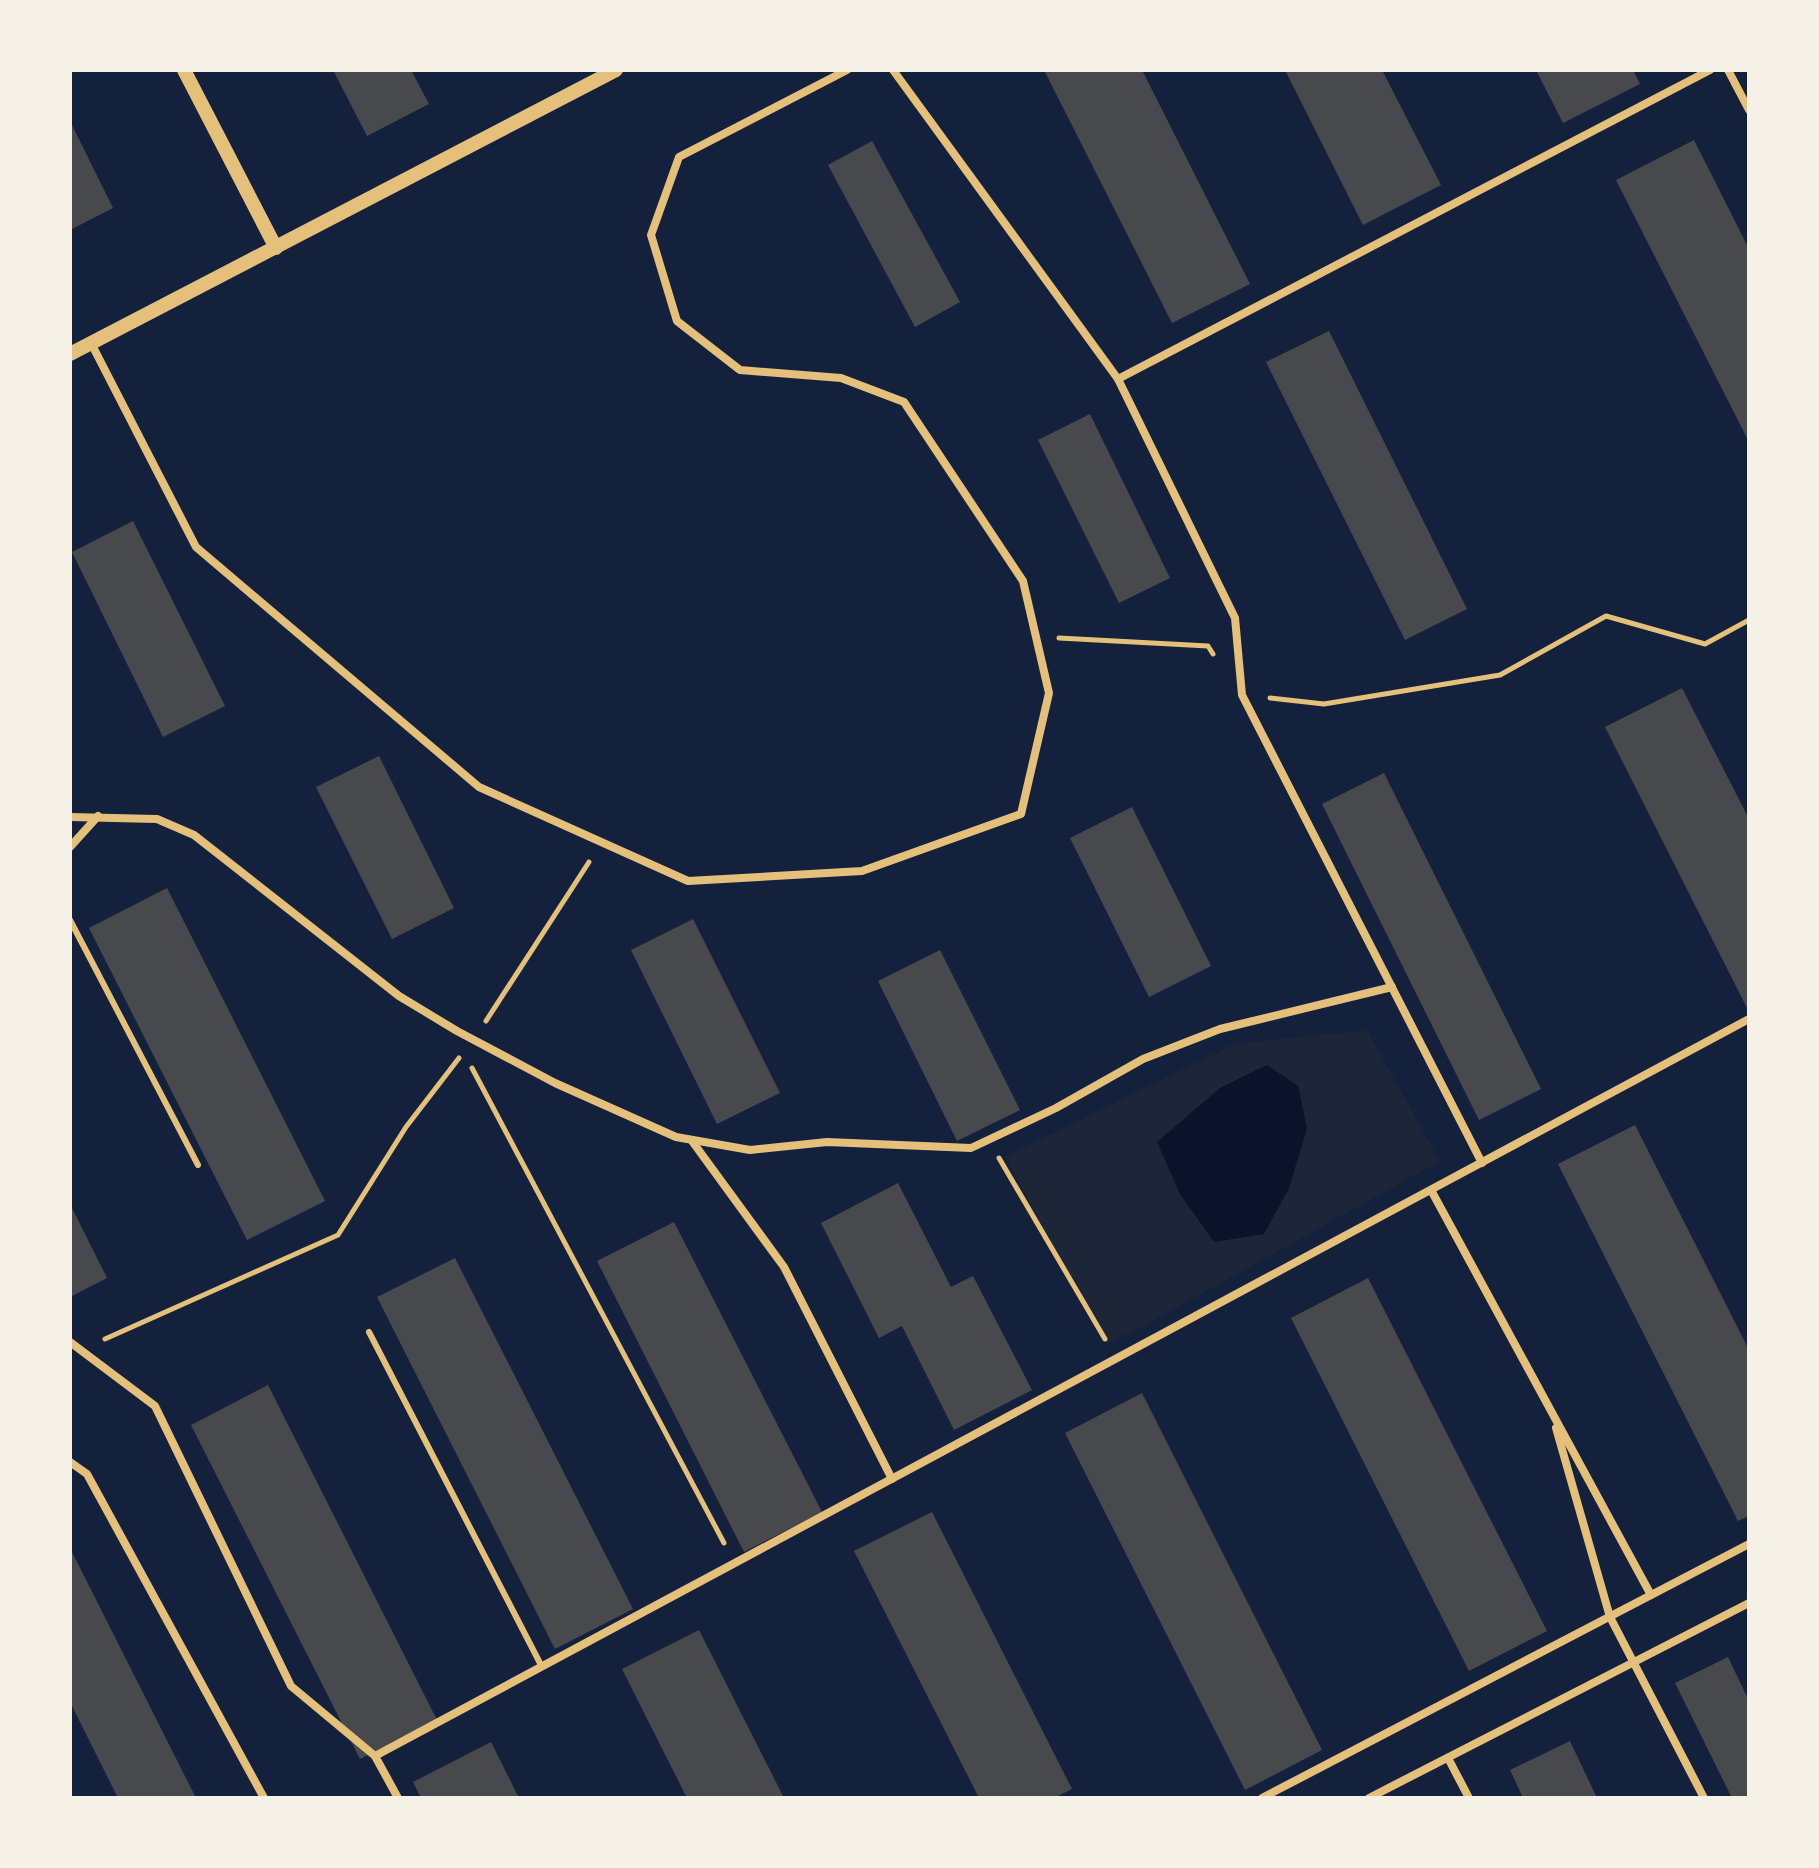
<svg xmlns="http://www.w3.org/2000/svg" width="1819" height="1868" font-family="'Exo 2',sans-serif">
  <rect width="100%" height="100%" fill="#14213d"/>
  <path fill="#1d2539" d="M1367,1030L1440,1161L1136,1330L1107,1343L1005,1157L1235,1044Z"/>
  <path fill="#0b132b" d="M1267,1065L1298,1086L1307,1128L1289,1188L1264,1234L1214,1242L1180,1194L1157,1142L1220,1088Z"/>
  <g fill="#48494c">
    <path d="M333,70H411L429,104L367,136Z"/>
    <path d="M1044,70H1142L1250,284L1172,323Z"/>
    <path d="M1285,70H1382L1441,185L1363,225Z"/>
    <path d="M1536,70H1633L1640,84L1563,123Z"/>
    <path d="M70,121L113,208L70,230Z"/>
    <path d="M1694,140L1749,249V442L1616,180Z"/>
    <path d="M872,141L960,302L915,327L828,165Z"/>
    <path d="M1329,331L1467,609L1405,640L1266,362Z"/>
    <path d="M1090,414L1170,578L1119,603L1038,440Z"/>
    <path d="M133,521L225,706L163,737L72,552Z"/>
    <path d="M1682,688L1749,819V1012L1605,727Z"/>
    <path d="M379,756L454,908L392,939L316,787Z"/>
    <path d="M1384,773L1541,1089L1479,1120L1322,804Z"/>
    <path d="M1132,807L1211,966L1149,997L1070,838Z"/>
    <path d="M167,888L325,1201L247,1240L89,928Z"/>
    <path d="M693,919L780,1093L717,1124L631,950Z"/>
    <path d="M940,950L1020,1110L957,1141L878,981Z"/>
    <path d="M1635,1125L1749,1350V1516L1738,1521L1558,1164Z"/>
    <path d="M898,1183L951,1287L973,1276L1032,1390L954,1430L902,1326L879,1338L821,1223Z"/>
    <path d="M70,1204L107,1278L70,1297Z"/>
    <path d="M674,1222L822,1512L744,1552L597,1261Z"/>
    <path d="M455,1258L633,1609L555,1649L377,1297Z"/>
    <path d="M1368,1278L1547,1631L1469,1671L1291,1318Z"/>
    <path d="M268,1385L437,1720L360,1759L191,1425Z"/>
    <path d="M1142,1393L1322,1750L1245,1790L1065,1433Z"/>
    <path d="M932,1512L1072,1789L1054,1798H979L854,1551Z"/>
    <path d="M70,1548L196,1798H118L70,1702Z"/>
    <path d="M699,1630L784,1798H687L622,1669Z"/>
    <path d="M1728,1657L1749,1701V1798H1732L1675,1683Z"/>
    <path d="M1570,1741L1597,1798H1523L1510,1770Z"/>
    <path d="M491,1742L519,1798H421L413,1782Z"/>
  </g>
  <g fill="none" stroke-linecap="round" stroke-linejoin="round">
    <g stroke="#e5c07b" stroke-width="5">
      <path d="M1059,638L1208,646L1213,654"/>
      <path d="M1270,698L1324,704L1500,675L1606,616L1705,644L1749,620"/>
      <path d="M486,1021L589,862"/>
      <path d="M472,1068L724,1543"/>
      <path d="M999,1158L1105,1339"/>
      <path d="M105,1339L338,1235L406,1127L459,1058"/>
    </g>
    <g stroke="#e5c07b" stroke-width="6">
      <path d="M70,920L198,1165"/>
      <path d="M369,1332L542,1667"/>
    </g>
    <g stroke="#e5c07b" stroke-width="8">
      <path d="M893,70L1118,379L1235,618L1242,695L1482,1163"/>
      <path d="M1728,70L1749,110"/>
      <path d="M91,343L196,547L479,787L688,881L862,871L1021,814L1049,693L1023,581L904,402L841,378L740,370L677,321L651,235L679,157L847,70"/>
      <path d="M1118,379L1710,70"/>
      <path d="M70,817L157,819L194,835L399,996L457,1031L555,1083L676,1137L750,1150L827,1142L971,1148L1056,1108L1143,1059L1220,1029L1392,987"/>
      <path d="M70,847L98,816"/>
      <path d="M692,1141L784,1267L892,1479"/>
      <path d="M1431,1190L1651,1595"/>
      <path d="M70,1342L155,1406L291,1686L375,1756"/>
      <path d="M1556,1428L1610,1617L1704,1798"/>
      <path d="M70,1462L87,1474L264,1798"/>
      <path d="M1448,1758L1469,1798"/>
      <path d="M398,1798L375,1756L1749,1019"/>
      <path d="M1262,1798L1749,1544"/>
      <path d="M1369,1798L1749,1603"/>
    </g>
    <g stroke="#e5c07b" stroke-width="14">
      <path d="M184,70L276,248"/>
      <path d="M70,354L616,70"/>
    </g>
  </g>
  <rect width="1819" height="1868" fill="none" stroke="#f6f1e7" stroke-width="144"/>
</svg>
